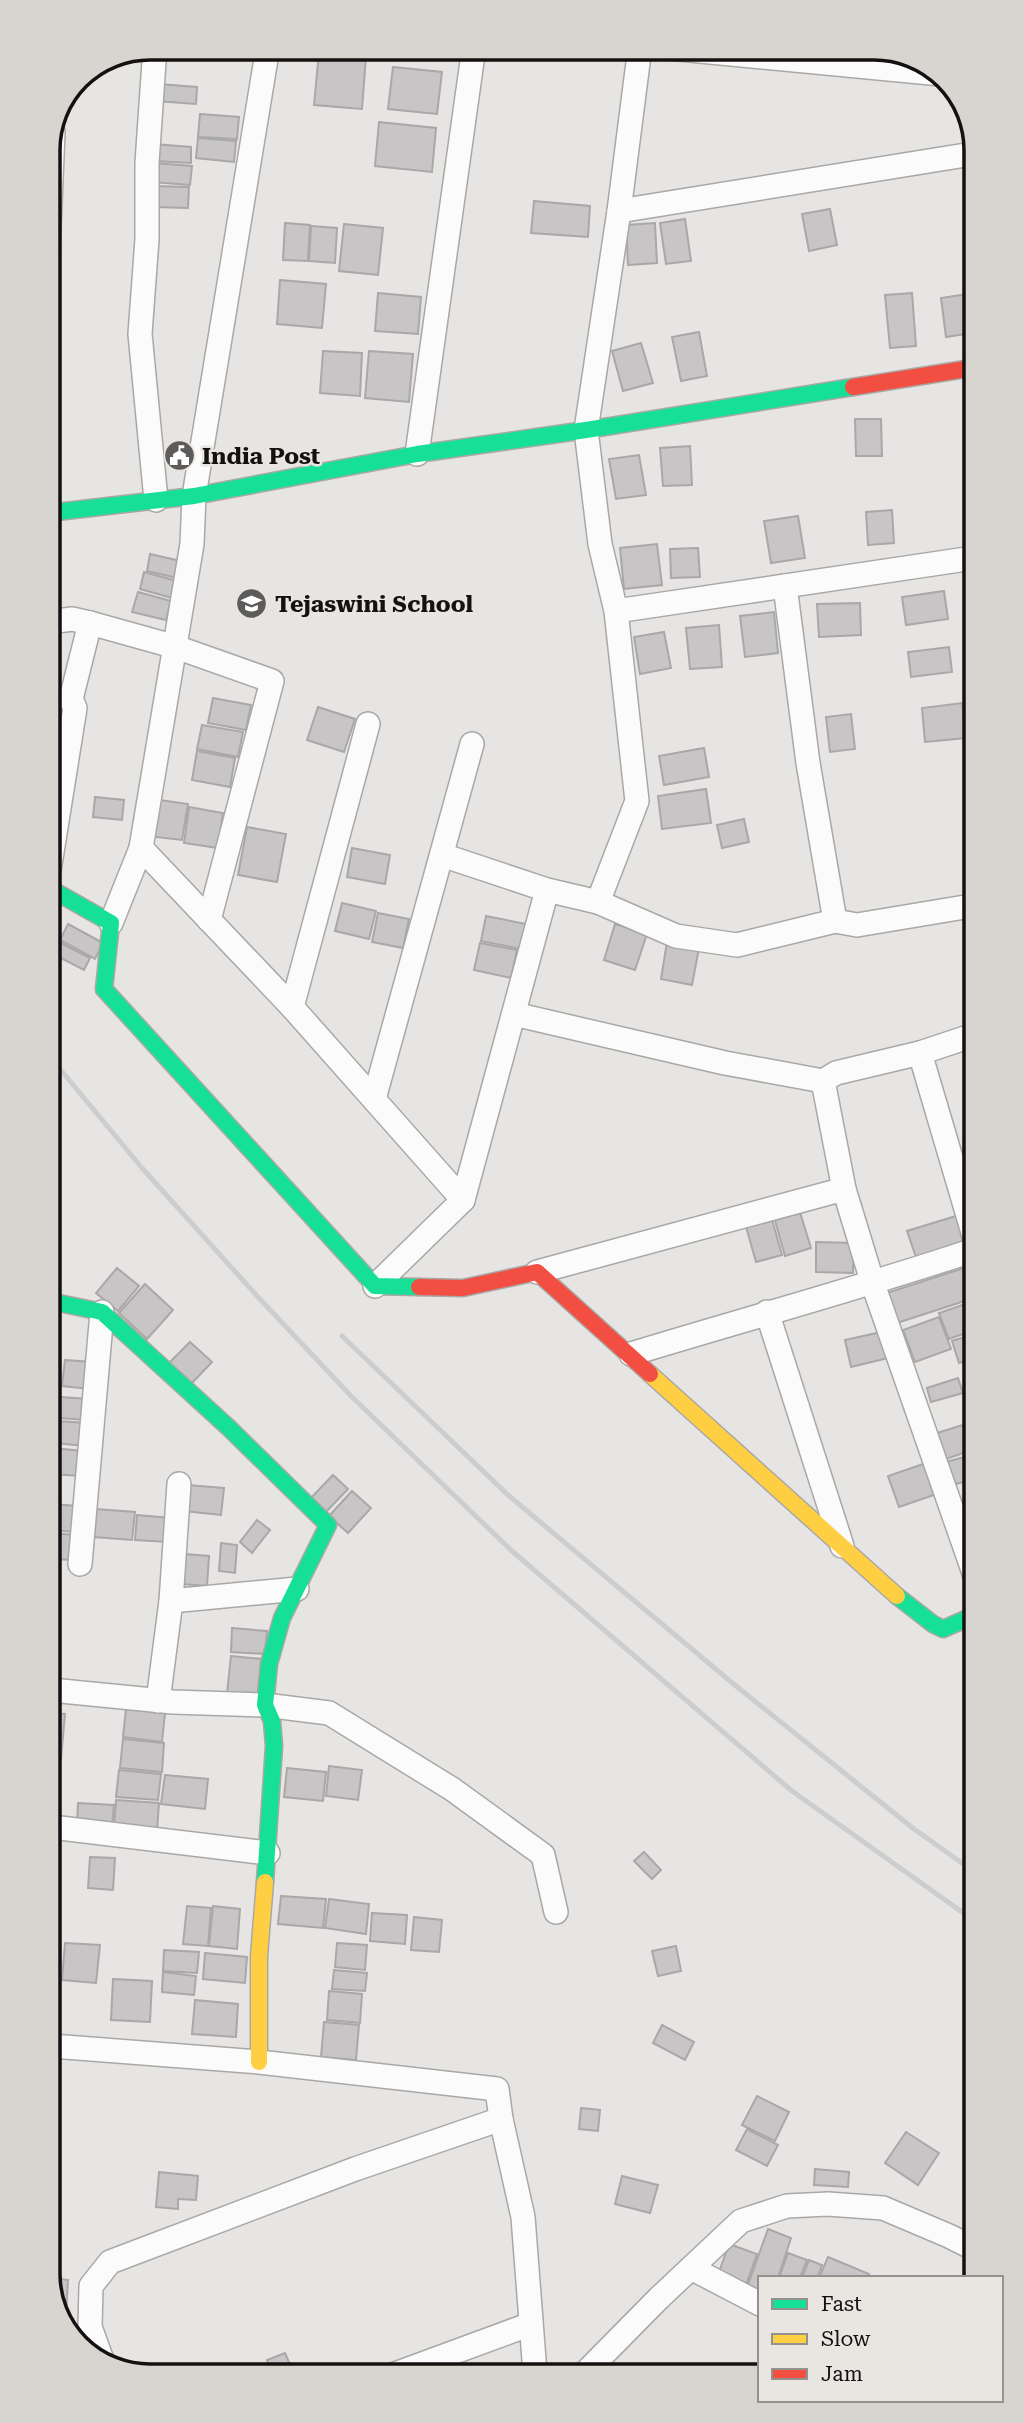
<svg xmlns="http://www.w3.org/2000/svg" width="1024" height="2423" font-family="'Roboto Serif',serif">
  <rect width="100%" height="100%" fill="#e7e5e3"/>
  <g fill="#c7c5c5" stroke="#a9a7a7" stroke-width="2">
    <path d="M164,47H211L210,53L163,50Z"/>
    <path d="M398,47H446V54L398,51Z"/>
    <path d="M319,52L366,56L362,109L314,105Z"/>
    <path d="M393,67L442,72L437,114L388,109Z"/>
    <path d="M158,84L197,87L196,104L156,101Z"/>
    <path d="M200,114L239,117L237,139L198,137Z"/>
    <path d="M379,122L436,128L432,172L375,166Z"/>
    <path d="M198,138L236,141L234,162L196,158Z"/>
    <path d="M154,144L191,147V163L153,161Z"/>
    <path d="M154,163L192,166L190,185L152,182Z"/>
    <path d="M154,186L189,187L188,208L153,207Z"/>
    <path d="M534,201L590,206L588,237L531,233Z"/>
    <path d="M830,209L837,245L809,251L802,214Z"/>
    <path d="M685,219L691,261L666,264L660,223Z"/>
    <path d="M285,223L310,225L308,261L283,260Z"/>
    <path d="M655,223L657,263L628,265L626,225Z"/>
    <path d="M344,224L383,228L378,275L339,271Z"/>
    <path d="M311,226L337,228L335,263L309,261Z"/>
    <path d="M280,280L326,284L322,328L277,324Z"/>
    <path d="M378,293L421,297L418,334L375,331Z"/>
    <path d="M912,293L916,346L890,348L885,295Z"/>
    <path d="M968,294L972,333L946,337L941,298Z"/>
    <path d="M699,332L707,376L681,381L672,337Z"/>
    <path d="M641,343L653,383L623,391L612,351Z"/>
    <path d="M323,351L362,353L360,396L320,393Z"/>
    <path d="M369,351L413,354L409,402L365,398Z"/>
    <path d="M855,419H881L882,456H856Z"/>
    <path d="M690,446L692,485L663,486L660,448Z"/>
    <path d="M639,455L646,495L616,499L609,459Z"/>
    <path d="M892,510L894,543L868,545L866,512Z"/>
    <path d="M798,516L805,558L771,563L764,521Z"/>
    <path d="M657,544L662,585L624,589L620,548Z"/>
    <path d="M698,548L700,577L671,578L670,549Z"/>
    <path d="M150,554L181,561L177,578L147,571Z"/>
    <path d="M144,572L177,581L172,598L140,589Z"/>
    <path d="M944,591L948,619L906,625L902,597Z"/>
    <path d="M138,592L171,601L166,620L132,612Z"/>
    <path d="M860,603L861,635L819,637L817,604Z"/>
    <path d="M774,612L778,653L745,657L740,616Z"/>
    <path d="M719,625L722,667L690,669L686,628Z"/>
    <path d="M664,632L671,668L640,674L634,637Z"/>
    <path d="M949,647L952,672L911,677L908,652Z"/>
    <path d="M213,698L251,705L246,730L208,723Z"/>
    <path d="M962,703L966,738L925,742L922,708Z"/>
    <path d="M318,707L355,719L344,752L307,740Z"/>
    <path d="M851,714L855,749L830,752L826,717Z"/>
    <path d="M202,725L243,732L238,757L197,749Z"/>
    <path d="M704,748L709,777L664,785L659,756Z"/>
    <path d="M197,751L235,758L230,787L192,780Z"/>
    <path d="M706,789L711,823L662,829L658,796Z"/>
    <path d="M95,797L124,800L122,820L93,817Z"/>
    <path d="M153,799L188,804L182,840L147,836Z"/>
    <path d="M189,807L223,813L218,848L184,843Z"/>
    <path d="M744,819L749,842L722,848L717,825Z"/>
    <path d="M247,827L286,834L277,882L238,875Z"/>
    <path d="M352,848L390,855L385,884L347,877Z"/>
    <path d="M342,903L376,911L369,939L335,931Z"/>
    <path d="M378,913L409,919L403,948L372,942Z"/>
    <path d="M486,916L526,924L521,949L481,941Z"/>
    <path d="M68,924L103,943L95,959L60,940Z"/>
    <path d="M615,924L647,934L635,970L604,960Z"/>
    <path d="M57,941L90,958L84,970L51,953Z"/>
    <path d="M667,942L699,948L692,985L661,979Z"/>
    <path d="M480,943L517,950L511,978L474,970Z"/>
    <path d="M799,1209L811,1248L785,1256L774,1217Z"/>
    <path d="M959,1215L967,1240L916,1257L907,1231Z"/>
    <path d="M771,1216L782,1255L756,1262L745,1223Z"/>
    <path d="M816,1242L854,1243L853,1273L816,1272Z"/>
    <path d="M970,1266L974,1278V1298L897,1323L887,1293Z"/>
    <path d="M117,1268L139,1286L118,1311L96,1293Z"/>
    <path d="M145,1284L173,1310L147,1339L119,1313Z"/>
    <path d="M974,1301V1330L949,1339L939,1313Z"/>
    <path d="M939,1317L951,1349L915,1362L903,1330Z"/>
    <path d="M881,1332L888,1358L851,1367L845,1340Z"/>
    <path d="M974,1334V1358L959,1363L952,1341Z"/>
    <path d="M190,1342L212,1362L191,1384L169,1363Z"/>
    <path d="M65,1360L92,1362L90,1389L62,1386Z"/>
    <path d="M958,1378L963,1393L931,1402L927,1388Z"/>
    <path d="M60,1397L88,1399L87,1420L59,1418Z"/>
    <path d="M57,1421L87,1423L85,1446L55,1443Z"/>
    <path d="M975,1421V1449L943,1460L934,1434Z"/>
    <path d="M51,1448L84,1451L82,1476L51,1474Z"/>
    <path d="M975,1454V1479L952,1485L946,1462Z"/>
    <path d="M926,1463L937,1494L899,1507L888,1476Z"/>
    <path d="M333,1475L348,1489L323,1515L308,1501Z"/>
    <path d="M187,1485L224,1488L221,1515L184,1511Z"/>
    <path d="M352,1491L371,1508L348,1533L329,1516Z"/>
    <path d="M51,1504L77,1506L75,1532L51,1530Z"/>
    <path d="M96,1509L135,1512L132,1540L94,1537Z"/>
    <path d="M137,1515L170,1518L168,1542L135,1540Z"/>
    <path d="M257,1520L270,1530L252,1553L240,1542Z"/>
    <path d="M51,1533L75,1535L73,1560L51,1559Z"/>
    <path d="M221,1543L237,1545L235,1573L219,1571Z"/>
    <path d="M185,1554L209,1556L207,1586L182,1584Z"/>
    <path d="M232,1628L267,1631L265,1654L231,1652Z"/>
    <path d="M231,1656L262,1659L258,1696L227,1693Z"/>
    <path d="M126,1709L165,1713L162,1742L123,1737Z"/>
    <path d="M51,1713L65,1714L61,1759L51,1758Z"/>
    <path d="M123,1739L164,1743L162,1772L120,1768Z"/>
    <path d="M329,1766L362,1770L358,1800L326,1796Z"/>
    <path d="M287,1768L326,1772L323,1801L284,1797Z"/>
    <path d="M119,1770L161,1774L158,1800L116,1797Z"/>
    <path d="M165,1775L208,1779L205,1809L161,1804Z"/>
    <path d="M116,1800L159,1803L157,1831L114,1827Z"/>
    <path d="M78,1803L114,1805L112,1827L77,1825Z"/>
    <path d="M51,1830L61,1831L58,1867H52Z"/>
    <path d="M644,1852L661,1870L652,1879L634,1861Z"/>
    <path d="M90,1857L115,1858L113,1890L88,1888Z"/>
    <path d="M281,1896L326,1899L323,1928L278,1924Z"/>
    <path d="M329,1899L369,1904L366,1934L325,1928Z"/>
    <path d="M187,1906L211,1908L208,1946L183,1944Z"/>
    <path d="M213,1906L240,1909L237,1949L209,1946Z"/>
    <path d="M372,1913L407,1915L405,1944L370,1941Z"/>
    <path d="M414,1917L442,1920L439,1952L411,1950Z"/>
    <path d="M65,1943L100,1945L96,1983L62,1980Z"/>
    <path d="M337,1943L367,1945L365,1970L335,1967Z"/>
    <path d="M676,1946L681,1971L658,1976L652,1951Z"/>
    <path d="M164,1950L199,1952L197,1973L163,1971Z"/>
    <path d="M205,1953L247,1957L245,1983L203,1979Z"/>
    <path d="M334,1970L367,1973L365,1991L332,1989Z"/>
    <path d="M163,1972L196,1976L194,1995L162,1992Z"/>
    <path d="M113,1979L152,1981L150,2022L111,2020Z"/>
    <path d="M329,1991L362,1994L360,2023L327,2020Z"/>
    <path d="M195,2000L238,2004L236,2037L192,2034Z"/>
    <path d="M324,2022L359,2025L356,2060L321,2057Z"/>
    <path d="M662,2025L694,2042L685,2060L653,2043Z"/>
    <path d="M757,2096L789,2112L775,2141L742,2125Z"/>
    <path d="M581,2108L600,2110L598,2131L579,2129Z"/>
    <path d="M747,2129L778,2145L767,2166L736,2150Z"/>
    <path d="M906,2132L939,2153L918,2185L885,2163Z"/>
    <path d="M976,2156L977,2181L964,2171Z"/>
    <path d="M815,2169L849,2172L848,2187L814,2185Z"/>
    <path d="M159,2172L198,2176L196,2200L178,2199V2209L156,2207Z"/>
    <path d="M622,2176L658,2185L650,2213L615,2204Z"/>
    <path d="M768,2229L791,2238L778,2278H760V2297L745,2293Z"/>
    <path d="M729,2244L757,2254L745,2288L717,2278Z"/>
    <path d="M788,2253L807,2260L800,2278H779Z"/>
    <path d="M828,2257L869,2274L867,2278H819Z"/>
    <path d="M809,2260L822,2265L817,2278H802Z"/>
    <path d="M53,2278L68,2280L66,2314L58,2313L53,2306Z"/>
    <path d="M285,2353L294,2374L273,2375L267,2360Z"/>
  </g>
  <g fill="none" stroke-linecap="round" stroke-linejoin="round">
    <defs>
      <g id="street">
        <path d="M155,47L147,163V239L140,334L156,500"/>
        <path d="M658,47L941,74"/>
        <path d="M619,211L972,154"/>
        <path d="M48,252L53,132"/>
        <path d="M417,454L474,47"/>
        <path d="M785,586L808,763L835,921"/>
        <path d="M616,611L973,558"/>
        <path d="M49,622L72,619L90,623"/>
        <path d="M141,848L292,1007L463,1200"/>
        <path d="M442,855L547,890L598,902L676,936L737,945L835,921L857,925L971,906"/>
        <path d="M49,871L75,708L71,699L90,623L176,647L272,681L209,920"/>
        <path d="M598,902L637,801L616,611L600,544L586,430L619,211L640,47"/>
        <path d="M111,923L141,848L192,544L194,496L268,47"/>
        <path d="M292,1007L368,724"/>
        <path d="M514,1014L725,1063L823,1081"/>
        <path d="M974,1035L920,1053L836,1073L823,1081L844,1189L873,1284L975,1576"/>
        <path d="M920,1053L974,1236"/>
        <path d="M374,1099L472,744"/>
        <path d="M537,1272L844,1189"/>
        <path d="M375,1286L463,1200L547,890"/>
        <path d="M767,1312L842,1546"/>
        <path d="M631,1354C745,1319 861,1288 974,1250"/>
        <path d="M80,1564L102,1312"/>
        <path d="M171,1601L297,1589"/>
        <path d="M51,1690L173,1702L265,1705L329,1713L452,1789L543,1855L556,1912"/>
        <path d="M158,1701L171,1601L179,1484"/>
        <path d="M60,1828L268,1853"/>
        <path d="M52,2046L259,2062L497,2089L501,2119L523,2217L535,2373"/>
        <path d="M691,2268L760,2304"/>
        <path d="M102,2360L90,2327L91,2286L110,2262L355,2169L501,2119"/>
        <path d="M585,2373L659,2298L741,2221L787,2206L828,2204L883,2208L949,2236L977,2250"/>
        <path d="M395,2374L531,2324"/>
      </g>
      <g id="fast">
        <path d="M48,513L194,496L417,454L586,430L853,387"/>
        <path d="M49,888L111,923L104,989L375,1286L419,1287"/>
        <path d="M50,1305L59,1303L102,1312L229,1428L328,1525L282,1618L269,1664L265,1705L272,1721L274,1746L265,1882"/>
        <path d="M897,1596L933,1624L943,1629L975,1615"/>
      </g>
      <g id="slow">
        <path d="M650,1374L897,1596"/>
        <path d="M259,2062V1956L265,1882"/>
      </g>
      <g id="jam">
        <path d="M853,387L972,368"/>
        <path d="M419,1287L463,1288L537,1272L650,1374"/>
      </g>
    </defs>
    <use href="#street" stroke="#a9a8a6" stroke-width="26"/>
    <use href="#fast" stroke="#a9a8a6" stroke-width="19"/>
    <use href="#slow" stroke="#a9a8a6" stroke-width="19"/>
    <use href="#jam" stroke="#a9a8a6" stroke-width="19"/>
    <use href="#street" stroke="#fbfbfb" stroke-width="23"/>
    <use href="#fast" stroke="#16e098" stroke-width="16"/>
    <use href="#slow" stroke="#ffcf43" stroke-width="16"/>
    <use href="#jam" stroke="#f24e42" stroke-width="16"/>
    <g stroke="#cecdcd" stroke-width="5">
      <path d="M50,1057L142,1168L258,1297L351,1396L512,1551L792,1791L976,1922"/>
      <path d="M342,1336L508,1495L736,1686L914,1829L976,1873"/>
    </g>
  </g>
  <defs>
    <symbol id="civic-disc" viewBox="-11 -11 22 22"><circle r="9.5" fill="#5e5c5a" stroke="#e9e5e1"/><path d="M-.6-6.5H3V-4.5H.6V-3L4-1V1h2V6H-6V1h2V-1L-.6-3ZM-1.2 2.5V6h2.4V2.5Z" fill="#fff"/></symbol>
    <symbol id="school-disc" viewBox="-11 -11 22 22"><circle r="9.5" fill="#5e5c5a" stroke="#e9e5e1"/><path d="M0-5L7-2L0 1L-7-2ZM-4 1L0 2.5L4 1V4Q0 6-4 4Z" fill="#fff"/></symbol>
  </defs>
  <g fill-rule="evenodd">
    <use href="#civic-disc" x="162" y="438" width="35" height="35"/>
    <use href="#school-disc" x="234" y="586" width="35" height="35"/>
  </g>
  <g text-anchor="middle" dominant-baseline="central" stroke-width="5" stroke-linejoin="round" paint-order="stroke">
    <g font-size="23" font-weight="bold" fill="#141211" stroke="#e9e5e1" text-anchor="start">
      <text x="202" y="456">India Post</text>
      <text x="275" y="604">Tejaswini School</text>
    </g>
  </g>
  <path d="M0 0H1024V2423H0ZM150 60H874A90 90 0 0 1 964 150V2274A90 90 0 0 1 874 2364H150A90 90 0 0 1 60 2274V150A90 90 0 0 1 150 60Z" fill="#d8d4d0" fill-rule="evenodd"/>
  <path fill="none" stroke="#141211" stroke-width="3.5" d="M150 60H874A90 90 0 0 1 964 150V2274A90 90 0 0 1 874 2364H150A90 90 0 0 1 60 2274V150A90 90 0 0 1 150 60Z"/>
  <rect x="758" y="2276" width="245" height="126" fill="#e9e5e1" stroke="#94918e" stroke-width="2"/>
  <rect x="772" y="2299" width="35" height="10" fill="#16e098" stroke="#94918e" stroke-width="2"/>
  <text x="821" y="2311" font-size="21" fill="#141211">Fast</text>
  <rect x="772" y="2334" width="35" height="10" fill="#ffcf43" stroke="#94918e" stroke-width="2"/>
  <text x="821" y="2346" font-size="21" fill="#141211">Slow</text>
  <rect x="772" y="2369" width="35" height="10" fill="#f24e42" stroke="#94918e" stroke-width="2"/>
  <text x="821" y="2381" font-size="21" fill="#141211">Jam</text>
</svg>
